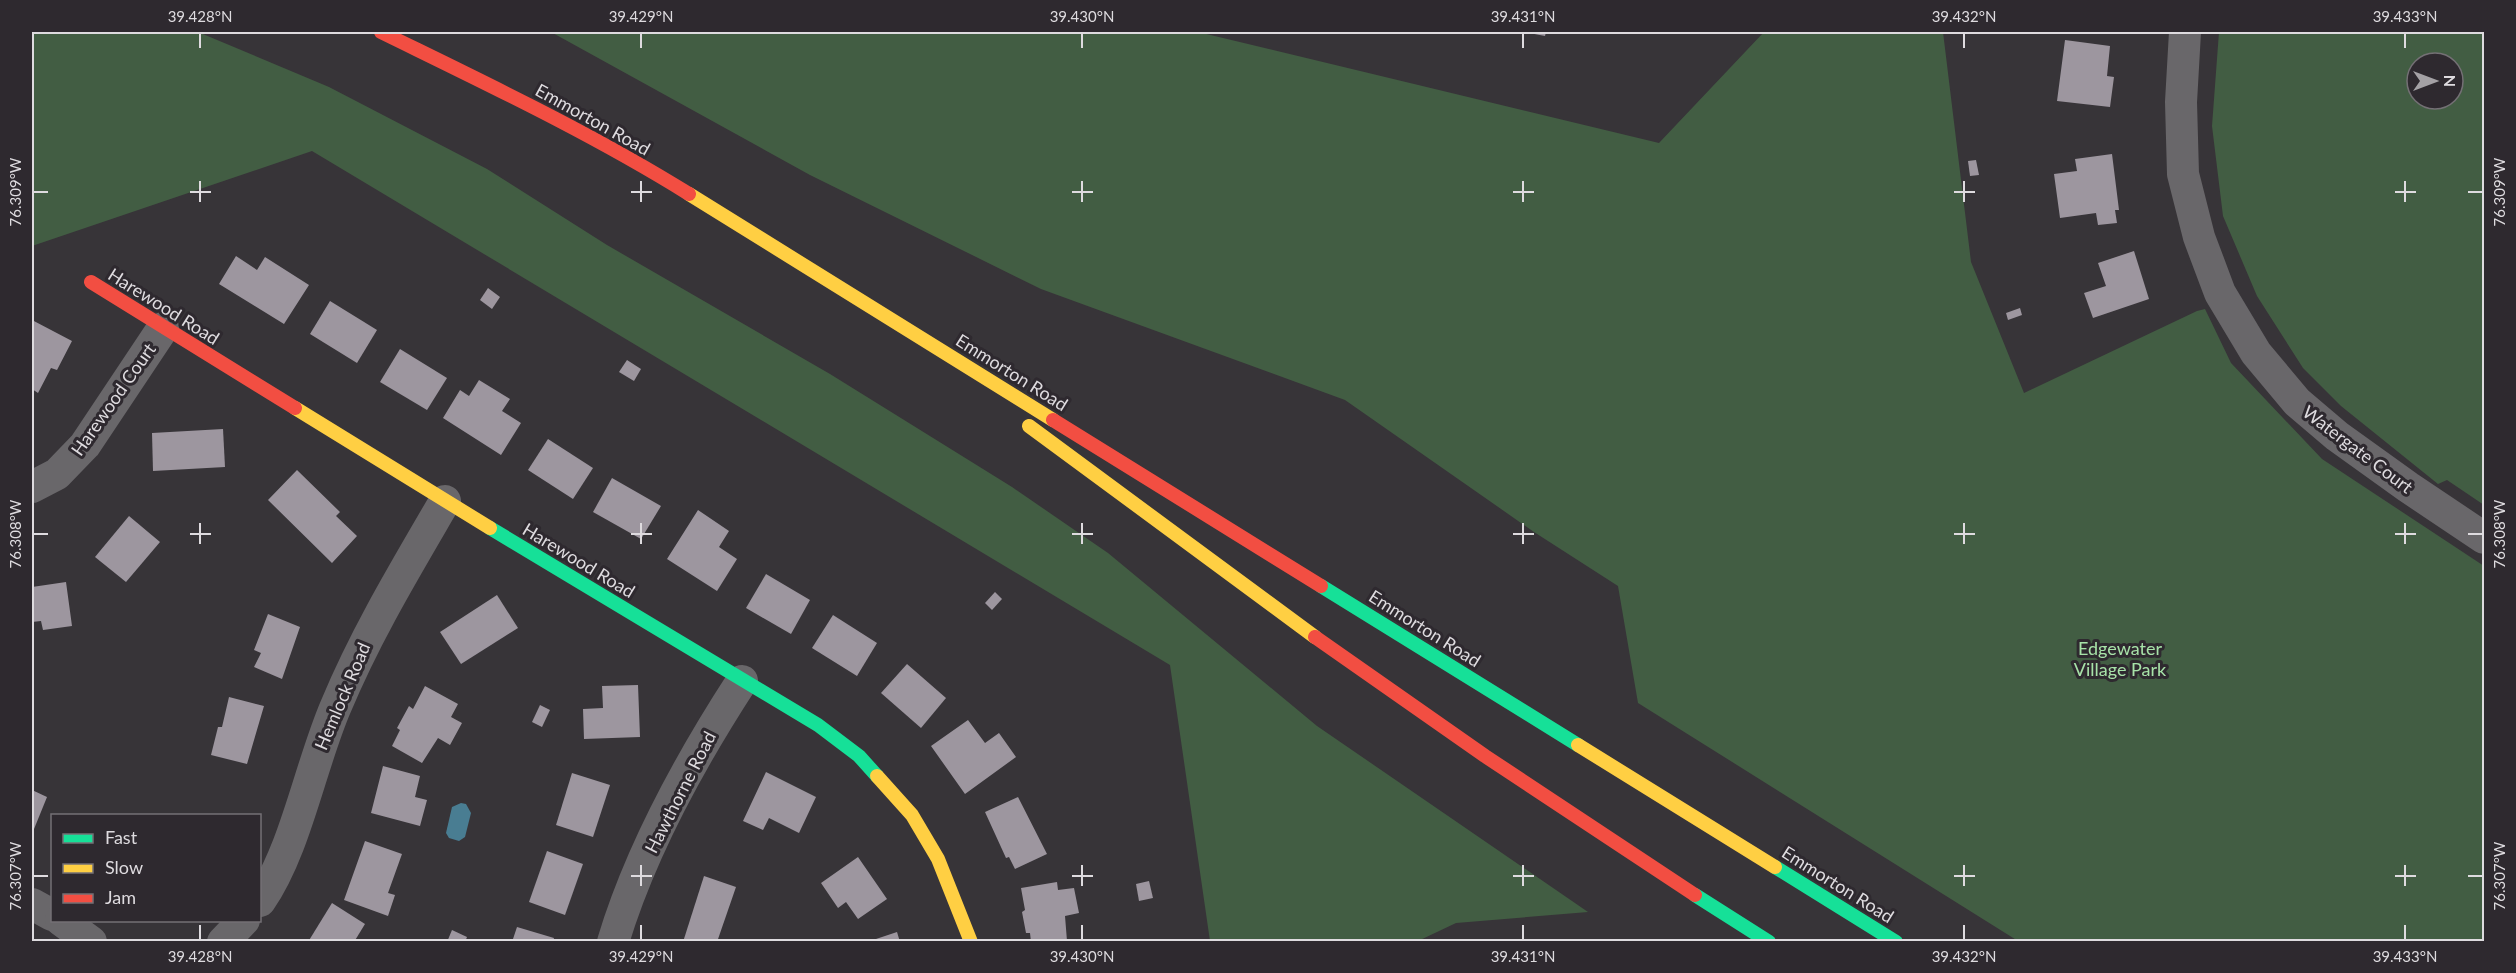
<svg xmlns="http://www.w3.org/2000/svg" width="2516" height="973" font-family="Lato,sans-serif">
  <rect width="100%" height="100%" fill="#373438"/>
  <g fill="#425d43" fill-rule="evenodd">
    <path d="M32,32H198L329,87L487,169L607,245L830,374L1012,487L1108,553L1317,726L1588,912L1456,923L1418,941H1210L1170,665L312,151L32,246Z"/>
    <path d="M551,32H1198L1659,143L1764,32H1943L1971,262L2024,393L2197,311L2205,309L2231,363L2322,459L2484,566V941H2018L1638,703L1618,586L1534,532L1345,400L1041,289L810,175Z"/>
    <path d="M2219,32H2484V505L2447,480L2438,484L2341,406L2303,368L2257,296L2223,216L2212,126ZM2417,63H2453V99H2417Z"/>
  </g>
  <path fill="#497d92" d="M461,803L466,804L471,813L465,837L459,841L449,838L446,833L452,807Z"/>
  <g fill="#9d969f">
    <path d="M1524,32H1546L1545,36Z"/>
    <path d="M2065,40L2110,46L2107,76L2114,77L2110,107L2057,101Z"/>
    <path d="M2112,154L2119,210H2115L2117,223L2098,225L2096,213L2060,218L2054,174L2077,171L2075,159Z"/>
    <path d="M1976,160L1979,175L1970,176L1968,161Z"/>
    <path d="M2134,251L2149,299L2093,318L2084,293L2106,286L2098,263Z"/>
    <path d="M236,256L257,270L265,257L309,285L284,324L219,284Z"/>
    <path d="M488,288L500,297L492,309L480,300Z"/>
    <path d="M330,301L377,330L357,363L310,334Z"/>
    <path d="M2020,308L2022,315L2008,320L2006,313Z"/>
    <path d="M32,320L72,341L57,370L51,368L38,393L32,389Z"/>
    <path d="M400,349L447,378L427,410L380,382Z"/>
    <path d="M627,360L641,369L634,381L619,372Z"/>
    <path d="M479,380L510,399L502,411L521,423L501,455L443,418L460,390L469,396Z"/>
    <path d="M223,429L225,467L153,471L152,433Z"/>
    <path d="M548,439L593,468L573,499L528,470Z"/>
    <path d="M297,470L340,512L336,516L357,536L332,563L268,500Z"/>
    <path d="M612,478L661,506L641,539L593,512Z"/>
    <path d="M698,510L729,531L719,547L737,559L717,591L667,559Z"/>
    <path d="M129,516L160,542L126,582L95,557Z"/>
    <path d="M766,574L810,600L791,634L746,608Z"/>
    <path d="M66,582L72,626L43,630L41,621L32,622V587Z"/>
    <path d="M995,592L1002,599L992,610L985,603Z"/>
    <path d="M497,595L518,628L461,664L440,632Z"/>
    <path d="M268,614L300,627L282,679L254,667L261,653L254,650Z"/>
    <path d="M833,615L877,643L857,676L812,648Z"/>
    <path d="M907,664L946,698L921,728L881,693Z"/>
    <path d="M638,685L640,737L584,739L583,709L603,708L602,686Z"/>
    <path d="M425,686L458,704L451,717L462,723L450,745L438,738L422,763L392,746L400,730L397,728L409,706L413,709Z"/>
    <path d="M229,697L264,706L247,764L211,755L218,727H222Z"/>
    <path d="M540,705L550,710L542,727L532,722Z"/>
    <path d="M968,720L985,743L999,733L1016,757L965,794L931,746Z"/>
    <path d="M383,766L420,776L415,797L427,800L420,826L371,813Z"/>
    <path d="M766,772L816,797L799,833L769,818L763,830L743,821Z"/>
    <path d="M572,773L610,785L593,837L556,825Z"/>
    <path d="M32,790L47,797L32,834Z"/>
    <path d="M1018,797L1047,854L1015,869L1009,857L1006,858L985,812Z"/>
    <path d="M365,841L402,854L388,893L395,895L388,916L344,900Z"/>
    <path d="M547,851L583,864L565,915L529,902Z"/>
    <path d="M858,857L887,899L858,919L846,902L838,908L821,883Z"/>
    <path d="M704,876L736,887L717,942H683Z"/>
    <path d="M1149,881L1153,898L1139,901L1136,884Z"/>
    <path d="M1057,882L1058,890L1074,888L1079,913L1065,916L1067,941L1031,942L1030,933H1026L1022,912L1025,910L1021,888Z"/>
    <path d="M332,903L365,924L354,942H308Z"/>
    <path d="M517,927L554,938L553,942H512Z"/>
    <path d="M452,930L467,937L465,942H447Z"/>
    <path d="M897,932L900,942H870V941Z"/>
  </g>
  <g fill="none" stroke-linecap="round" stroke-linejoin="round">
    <g stroke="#69676a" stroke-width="32">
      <path d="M2185,32L2181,102L2183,174L2199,237L2220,293L2256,353L2297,402L2337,436L2408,487L2484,538"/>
      <path d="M32,487L57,474L85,445L163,328"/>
      <path d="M260,901C296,849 310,766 336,706C366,634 406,568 445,501"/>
      <path d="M32,904L52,915"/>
      <path d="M61,920L91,942"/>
      <path d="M223,942L244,920"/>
      <path d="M613,942C641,849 690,761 742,681"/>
    </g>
    <g stroke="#16e098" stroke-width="14">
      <path d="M490,528L818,725L859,756L877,776"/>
      <path d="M1321,586L1578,745"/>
      <path d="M1775,867L1896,942"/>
      <path d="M1695,895L1769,942"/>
    </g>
    <g stroke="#ffcf43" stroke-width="14">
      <path d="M689,194L1053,420"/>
      <path d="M295,408L490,528"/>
      <path d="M1029,426L1315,637"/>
      <path d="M1578,745L1775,867"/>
      <path d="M877,776L912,815L938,859L971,942"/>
    </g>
    <g stroke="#f24e42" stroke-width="14">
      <path d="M381,32C485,83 591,133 689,194"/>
      <path d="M91,282L295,408"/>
      <path d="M1053,420L1321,586"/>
      <path d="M1315,637L1485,756L1695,895"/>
    </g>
  </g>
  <path fill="none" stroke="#dedbdf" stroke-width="2" d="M200,33V48M641,33V48M1082,33V48M1523,33V48M1964,33V48M2405,33V48M200,181V202M641,181V202M1082,181V202M1523,181V202M1964,181V202M2405,181V202M33,192H48M190,192H211M631,192H652M1072,192H1093M1513,192H1534M1954,192H1975M2395,192H2416M2468,192H2483M200,523V544M641,523V544M1082,523V544M1523,523V544M1964,523V544M2405,523V544M33,534H48M190,534H211M631,534H652M1072,534H1093M1513,534H1534M1954,534H1975M2395,534H2416M2468,534H2483M641,865V886M1082,865V886M1523,865V886M1964,865V886M2405,865V886M33,876H48M631,876H652M1072,876H1093M1513,876H1534M1954,876H1975M2395,876H2416M2468,876H2483M200,925V940M641,925V940M1082,925V940M1523,925V940M1964,925V940M2405,925V940"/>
  <g text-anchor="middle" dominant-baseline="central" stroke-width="6" stroke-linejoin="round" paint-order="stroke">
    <g font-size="18" fill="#dedbdf" stroke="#2e292f">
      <text transform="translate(593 119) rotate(29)">Emmorton Road</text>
      <text transform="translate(164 306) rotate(32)">Harewood Road</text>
      <text transform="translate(1012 372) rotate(32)">Emmorton Road</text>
      <text transform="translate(113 399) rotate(-55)">Harewood Court</text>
      <text transform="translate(2358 449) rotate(37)">Watergate Court</text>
      <text transform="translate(579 560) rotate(31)">Harewood Road</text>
      <text transform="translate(1425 628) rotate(32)">Emmorton Road</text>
      <text transform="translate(342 696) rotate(-67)">Hemlock Road</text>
      <text transform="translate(680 792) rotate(-63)">Hawthorne Road</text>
      <text transform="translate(1838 884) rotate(32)">Emmorton Road</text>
    </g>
    <g font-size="18" fill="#a7e2a8" stroke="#2e292f">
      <text x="2120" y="648">Edgewater<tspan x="2120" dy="21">Village Park</tspan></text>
    </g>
  </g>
  <rect width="2516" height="973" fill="none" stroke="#2e292f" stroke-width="66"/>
  <rect x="51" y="814" width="210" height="108" fill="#2e292f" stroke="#747075" stroke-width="1.5"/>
  <rect x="63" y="834" width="30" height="9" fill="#16e098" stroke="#747075" stroke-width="1.5"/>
  <text x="105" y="844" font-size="18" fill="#dedbdf">Fast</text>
  <rect x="63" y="864" width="30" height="9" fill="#ffcf43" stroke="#747075" stroke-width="1.5"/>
  <text x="105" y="874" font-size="18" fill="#dedbdf">Slow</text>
  <rect x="63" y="894" width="30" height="9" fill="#f24e42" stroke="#747075" stroke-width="1.5"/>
  <text x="105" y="904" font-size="18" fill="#dedbdf">Jam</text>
  <g transform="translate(2435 81) rotate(90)"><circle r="28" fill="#2e292f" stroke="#747075" stroke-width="1.5"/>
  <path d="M0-4.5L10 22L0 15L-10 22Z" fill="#a4a1a5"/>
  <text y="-9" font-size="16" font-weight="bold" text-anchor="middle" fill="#dedbdf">N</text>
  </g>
  <rect x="33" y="33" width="2450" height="907" fill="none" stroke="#dedbdf" stroke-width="2"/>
  <g font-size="15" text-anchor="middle" fill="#dedbdf">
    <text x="200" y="22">39.428°N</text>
    <text x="641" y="22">39.429°N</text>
    <text x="1082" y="22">39.430°N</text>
    <text x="1523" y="22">39.431°N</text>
    <text x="1964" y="22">39.432°N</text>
    <text x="2405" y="22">39.433°N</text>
    <text transform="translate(2500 192) rotate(-90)" y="5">76.309°W</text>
    <text transform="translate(16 192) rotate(-90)" y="5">76.309°W</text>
    <text transform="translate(2500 534) rotate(-90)" y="5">76.308°W</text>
    <text transform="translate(16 534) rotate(-90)" y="5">76.308°W</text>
    <text transform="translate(2500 876) rotate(-90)" y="5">76.307°W</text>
    <text transform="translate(16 876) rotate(-90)" y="5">76.307°W</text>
    <text x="200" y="962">39.428°N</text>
    <text x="641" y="962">39.429°N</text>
    <text x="1082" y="962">39.430°N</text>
    <text x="1523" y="962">39.431°N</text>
    <text x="1964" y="962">39.432°N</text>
    <text x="2405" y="962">39.433°N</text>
  </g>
</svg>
